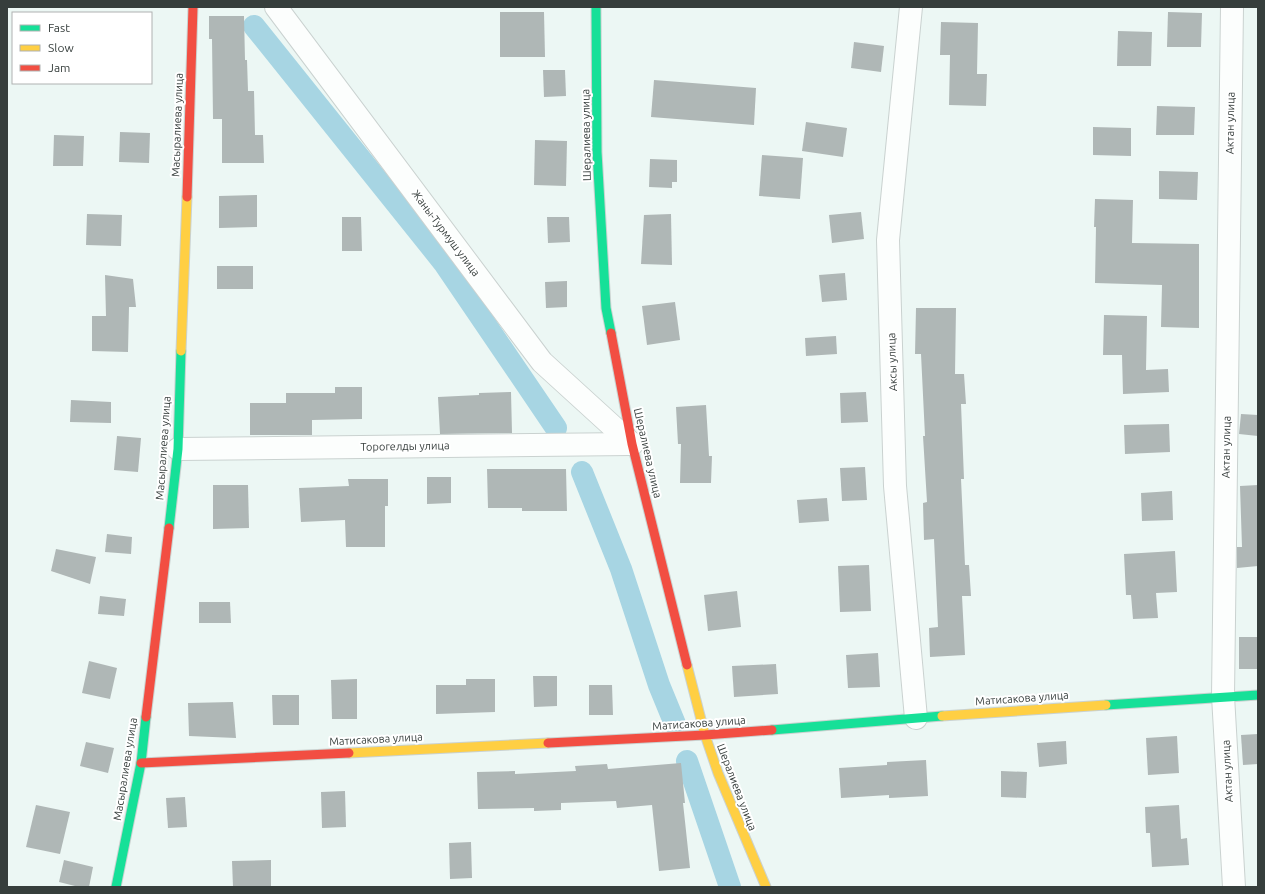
<svg xmlns="http://www.w3.org/2000/svg" width="1265" height="894" font-family="Ubuntu,sans-serif">
  <rect width="100%" height="100%" fill="#ecf7f4"/>
  <g fill="none" stroke-linecap="round" stroke-linejoin="round">
    <g stroke="#a7d5e3" stroke-width="22">
      <path d="M254,26L444,263L556,428"/>
      <path d="M582,472L621,569L659,685L675,724"/>
      <path d="M687,761L730,887"/>
    </g>
  </g>
  <g fill="#afb7b6">
    <path d="M500,12H544L545,57H500Z"/>
    <path d="M1168,12L1202,13L1201,47H1167Z"/>
    <path d="M209,16H244L245,60H247L248,91H254L255,135H263L264,163H222V119H213L212,39H209Z"/>
    <path d="M941,22L978,23L977,74H987L986,106L949,105L950,55H940Z"/>
    <path d="M1118,31L1152,32L1151,66H1117Z"/>
    <path d="M854,42L884,46L881,72L851,68Z"/>
    <path d="M543,70H565L566,96L544,97Z"/>
    <path d="M654,80L756,88L754,125L651,117Z"/>
    <path d="M1157,106L1195,107L1194,135H1156Z"/>
    <path d="M806,122L847,128L843,157L802,151Z"/>
    <path d="M1093,127L1131,128V156L1093,155Z"/>
    <path d="M120,132L150,133L149,163L119,162Z"/>
    <path d="M54,135L84,136L83,166H53Z"/>
    <path d="M535,140L567,141L566,186L534,185Z"/>
    <path d="M762,155L803,158L800,199L759,196Z"/>
    <path d="M650,159L677,160V182H672V188L649,187Z"/>
    <path d="M1159,171L1198,172L1197,200L1159,199Z"/>
    <path d="M257,195V227L219,228V196Z"/>
    <path d="M1095,199L1133,200L1132,243L1199,244V328L1161,327L1162,285L1095,283L1096,227H1094Z"/>
    <path d="M861,212L864,239L832,243L829,215Z"/>
    <path d="M87,214L122,215L121,246L86,245Z"/>
    <path d="M671,214L672,265L641,264L644,215Z"/>
    <path d="M342,217H361L362,251H342Z"/>
    <path d="M547,217H569L570,242L548,243Z"/>
    <rect x="217" y="266" width="36" height="23"/>
    <path d="M845,273L847,300L822,302L819,275Z"/>
    <path d="M105,275L133,279L136,307H129L128,352L92,351V316H106Z"/>
    <path d="M567,281V307L546,308L545,282Z"/>
    <path d="M675,302L680,340L647,345L642,306Z"/>
    <path d="M916,308H956L955,374H964L966,404H961L964,479H961L965,565H969L971,596H962L965,655L930,657L929,628L938,627L934,539L924,540L923,503L927,502L923,436H925L921,354H915Z"/>
    <path d="M1104,315L1147,316L1146,370L1168,369L1169,392L1123,394L1122,355H1103Z"/>
    <path d="M836,336L837,354L806,356L805,338Z"/>
    <path d="M335,387H362V419L312,420V435H250V403H286V393H335Z"/>
    <path d="M511,392L512,433L440,434L438,397L479,395V393Z"/>
    <path d="M866,392L868,422L841,423L840,393Z"/>
    <path d="M71,400L111,402V423L70,422Z"/>
    <path d="M706,405L709,456H712L711,483H680L681,444H678L676,407Z"/>
    <path d="M1241,414L1258,415V436L1239,434Z"/>
    <path d="M1169,424L1170,452L1125,454L1124,425Z"/>
    <path d="M117,436L141,438L138,472L114,470Z"/>
    <path d="M865,467L867,500L842,501L840,468Z"/>
    <path d="M487,469H566L567,511H522V508H488Z"/>
    <path d="M427,477H451V503L427,504Z"/>
    <path d="M348,479H388V506H385V547H346L345,520L301,522L299,488L349,486Z"/>
    <path d="M213,485H248L249,528L213,529Z"/>
    <path d="M1258,485V566L1237,568V547H1242L1240,486Z"/>
    <path d="M1172,491L1173,520L1142,521L1141,493Z"/>
    <path d="M827,498L829,521L799,523L797,500Z"/>
    <path d="M107,534L132,537L131,554L105,552Z"/>
    <path d="M56,549L96,557L90,584L51,571Z"/>
    <path d="M1175,551L1177,592L1156,593L1158,618L1133,619L1131,595H1126L1124,554Z"/>
    <path d="M869,565L871,611L840,612L838,566Z"/>
    <path d="M737,591L741,627L708,631L704,595Z"/>
    <path d="M100,596L126,599L124,616L98,614Z"/>
    <path d="M199,602H230L231,623H199Z"/>
    <rect x="1239" y="637" width="19" height="32"/>
    <path d="M878,653L880,687L848,688L846,655Z"/>
    <path d="M89,661L117,668L110,699L82,693Z"/>
    <path d="M776,664L778,694L734,697L732,666Z"/>
    <path d="M533,676H557V706L534,707Z"/>
    <path d="M357,679V719H332L331,680Z"/>
    <path d="M466,679H495V712L436,714V685H466Z"/>
    <path d="M589,685H612L613,715H589Z"/>
    <path d="M272,695H299V725H273Z"/>
    <path d="M233,702L236,738L189,736L188,703Z"/>
    <path d="M1258,734V764L1243,765L1241,735Z"/>
    <path d="M1177,736L1179,773L1148,775L1146,738Z"/>
    <path d="M1066,741L1067,764L1039,767L1037,743Z"/>
    <path d="M86,742L114,748L108,773L80,766Z"/>
    <path d="M926,760L928,796L889,798V795L841,798L839,768L887,765V762Z"/>
    <path d="M681,763L685,803H683L690,868L659,871L652,805L617,808L616,801L561,803V810L534,811V808L478,809L477,772L515,771V774L576,771L575,766L607,764L608,769Z"/>
    <path d="M1001,771L1027,772L1026,798L1001,797Z"/>
    <path d="M345,791L346,827L322,828L321,792Z"/>
    <path d="M185,797L187,827L168,828L166,798Z"/>
    <path d="M36,805L70,812L60,854L26,847Z"/>
    <path d="M1179,805L1181,839L1187,838L1189,865L1152,867L1150,833H1146L1145,807Z"/>
    <path d="M471,842L472,878L450,879L449,843Z"/>
    <path d="M64,860L93,867L89,887H79L59,882Z"/>
    <path d="M271,860V887H233L232,861Z"/>
  </g>
  <g fill="none" stroke-linecap="round" stroke-linejoin="round">
    <defs>
      <g id="street">
        <path d="M276,7L542,362L632,444"/>
        <path d="M911,7L888,240L895,486L916,718"/>
        <path d="M1232,7L1223,696L1234,887"/>
        <path d="M178,449L632,444"/>
      </g>
      <g id="fast">
        <path d="M596,7L597,152L606,308L611,333"/>
        <path d="M169,528L178,449L181,351"/>
        <path d="M1106,705L1258,695"/>
        <path d="M772,730L942,716"/>
        <path d="M116,887L141,763L146,717"/>
      </g>
      <g id="slow">
        <path d="M181,351L187,197"/>
        <path d="M687,665L705,735L718,773L766,887"/>
        <path d="M942,716L1106,705"/>
        <path d="M349,753L548,743"/>
      </g>
      <g id="jam">
        <path d="M187,197L193,7"/>
        <path d="M611,333L632,444L687,665"/>
        <path d="M146,717L169,528"/>
        <path d="M548,743L705,735L772,730"/>
        <path d="M141,763L349,753"/>
      </g>
    </defs>
    <use href="#street" stroke="#cad2d0" stroke-width="24"/>
    <use href="#fast" stroke="#cad2d0" stroke-width="11"/>
    <use href="#slow" stroke="#cad2d0" stroke-width="11"/>
    <use href="#jam" stroke="#cad2d0" stroke-width="11"/>
    <use href="#street" stroke="#fcfefd" stroke-width="22"/>
    <use href="#fast" stroke="#16e098" stroke-width="9"/>
    <use href="#slow" stroke="#ffcf43" stroke-width="9"/>
    <use href="#jam" stroke="#f24e42" stroke-width="9"/>
  </g>
  <g text-anchor="middle" dominant-baseline="central" stroke-width="4" stroke-linejoin="round" paint-order="stroke">
    <g font-size="11" fill="#363e3c" stroke="#fff">
      <text transform="translate(1230 123) rotate(-89)">Актан улица</text>
      <text transform="translate(177 125) rotate(-88)">Масыралиева улица</text>
      <text transform="translate(586 135) rotate(-91)">Шералиева улица</text>
      <text transform="translate(446 233) rotate(53)">Жаны-Турмуш улица</text>
      <text transform="translate(892 362) rotate(-92)">Аксы улица</text>
      <text transform="translate(405 446) rotate(-1)">Торогелды улица</text>
      <text transform="translate(1226 447) rotate(-89)">Актан улица</text>
      <text transform="translate(163 448) rotate(-86)">Масыралиева улица</text>
      <text transform="translate(648 453) rotate(77)">Шералиева улица</text>
      <text transform="translate(1022 698) rotate(-4)">Матисакова улица</text>
      <text transform="translate(699 723) rotate(-4)">Матисакова улица</text>
      <text transform="translate(376 739) rotate(-3)">Матисакова улица</text>
      <text transform="translate(125 769) rotate(-81)">Масыралиева улица</text>
      <text transform="translate(1227 771) rotate(-93)">Актан улица</text>
      <text transform="translate(737 787) rotate(69)">Шералиева улица</text>
    </g>
  </g>
  <rect width="1265" height="894" fill="none" stroke="#363e3c" stroke-width="16"/>
  <rect x="12" y="12" width="140" height="72" fill="#ffffff" stroke="#afb2b1"/>
  <rect x="20" y="25" width="20" height="6" fill="#16e098" stroke="#afb2b1"/>
  <text x="48" y="32" font-size="12" fill="#363e3c">Fast</text>
  <rect x="20" y="45" width="20" height="6" fill="#ffcf43" stroke="#afb2b1"/>
  <text x="48" y="52" font-size="12" fill="#363e3c">Slow</text>
  <rect x="20" y="65" width="20" height="6" fill="#f24e42" stroke="#afb2b1"/>
  <text x="48" y="72" font-size="12" fill="#363e3c">Jam</text>
</svg>
